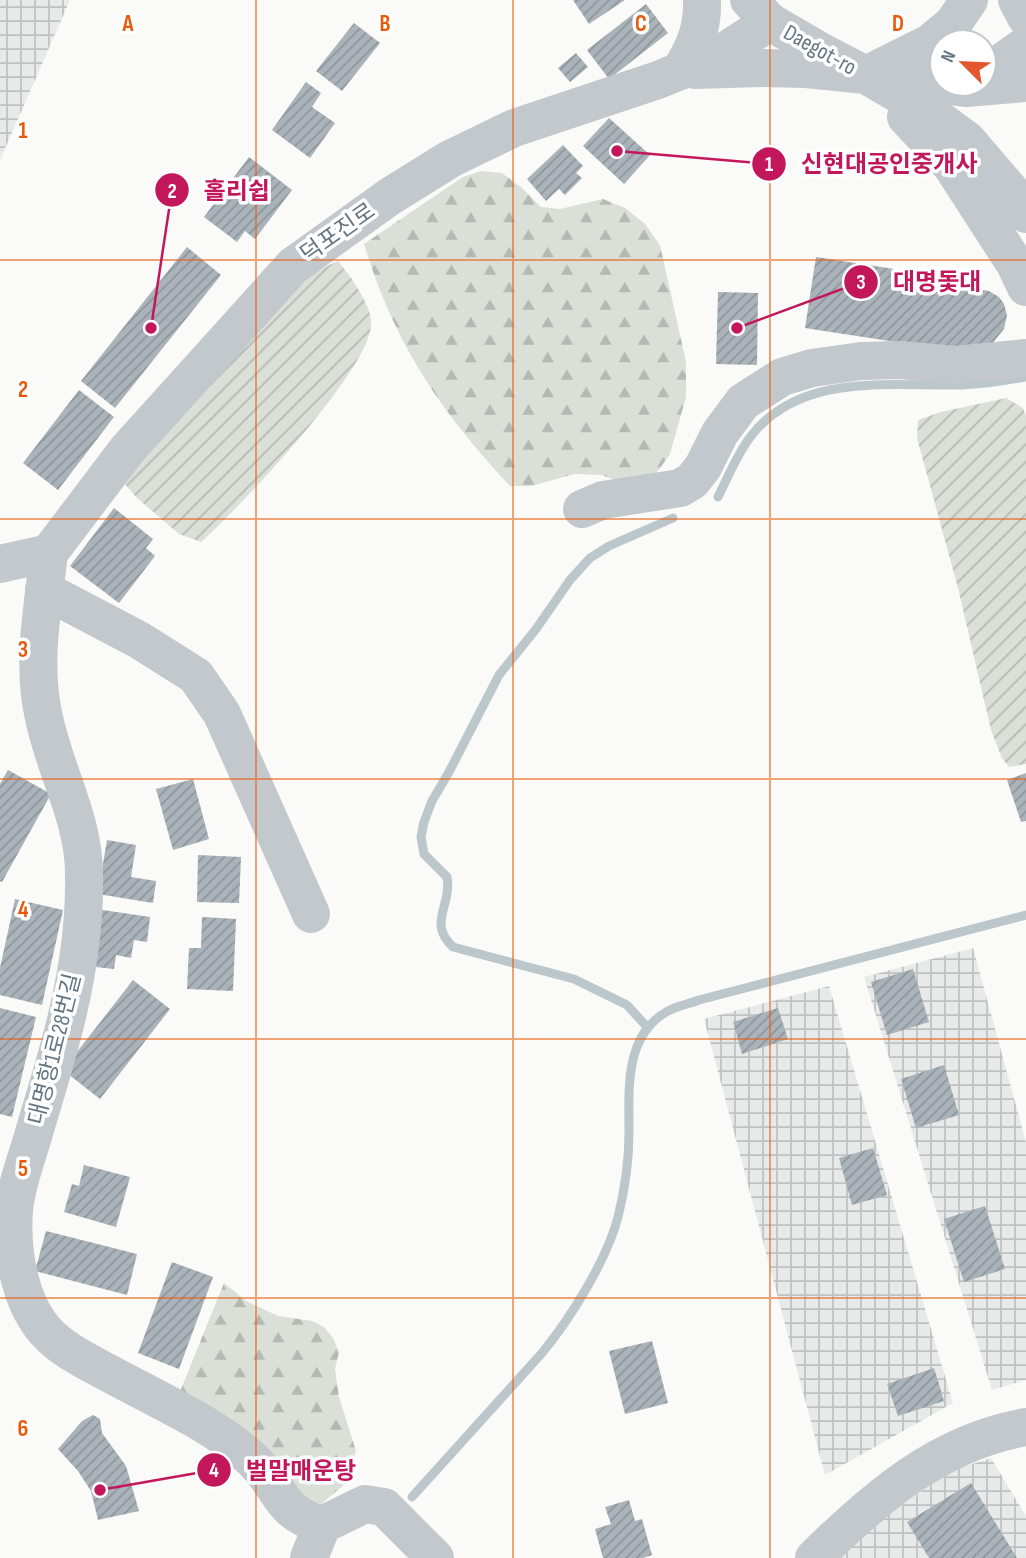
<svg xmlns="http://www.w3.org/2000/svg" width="1026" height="1558" font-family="'Sofia Sans Condensed','Noto Sans KR',sans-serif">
  <defs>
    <pattern id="industrial-grid" width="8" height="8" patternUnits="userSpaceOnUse" patternTransform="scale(1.75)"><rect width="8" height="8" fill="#e8e9e9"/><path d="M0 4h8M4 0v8" fill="none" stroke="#c0c1c2"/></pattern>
    <pattern id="forest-firs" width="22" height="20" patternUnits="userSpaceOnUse" patternTransform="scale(1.75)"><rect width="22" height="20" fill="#dadfd7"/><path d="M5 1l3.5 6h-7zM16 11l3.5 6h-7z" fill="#b4b9b4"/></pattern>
    <pattern id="garden-furrows" width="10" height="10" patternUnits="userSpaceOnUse" patternTransform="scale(1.75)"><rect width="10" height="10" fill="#dadfd7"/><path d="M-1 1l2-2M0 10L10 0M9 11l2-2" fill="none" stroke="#b4b9b4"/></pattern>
    <pattern id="building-hatch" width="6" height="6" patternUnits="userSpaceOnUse" patternTransform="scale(1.75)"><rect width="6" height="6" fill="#aab3b9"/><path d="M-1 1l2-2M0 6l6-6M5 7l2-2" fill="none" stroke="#8e969c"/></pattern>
  </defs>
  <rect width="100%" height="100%" fill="#fafaf8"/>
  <g fill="url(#industrial-grid)">
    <path d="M0,0H70L0,160Z"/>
    <path d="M973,948L1026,1142V1380L992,1390L864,977Z"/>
    <path d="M829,986L953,1403L825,1475L704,1019Z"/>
    <path d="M991,1458L1026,1516V1558H830L931,1484L960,1468Z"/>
  </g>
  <g fill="url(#forest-firs)">
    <path d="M481,171L502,173L521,187L541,207L560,209L603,199L625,208L645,224L660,245L686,362V397L670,454L658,471L640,483L621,482L601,475L575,474L531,486H510C440,411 394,343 364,244L463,177Z"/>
    <path d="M224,1283L246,1301L278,1316L312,1321L324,1327L333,1338L339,1352L335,1369L339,1397L356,1451L345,1484L321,1504L307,1502L177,1399Z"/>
  </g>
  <g fill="url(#garden-furrows)">
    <path d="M338,261C350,276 373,306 371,326C367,373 239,508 201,542L179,534L137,498L124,483L138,462L313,272Z"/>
    <path d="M1006,398L1023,408L1026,417V764L1009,767L1002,758L991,730L958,588L917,438L918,420L941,412Z"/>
  </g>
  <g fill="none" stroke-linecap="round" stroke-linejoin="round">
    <g stroke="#bbc7cb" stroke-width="9">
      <path d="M718,497C728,477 737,454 751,436C801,372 890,386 961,385C983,384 1004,381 1025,377"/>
      <path d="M648,1028L627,1005L574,979L453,947C427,923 452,906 447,877L424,854L421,837L424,822L432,801L449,772L499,675L536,629L570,580L590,558L609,546L673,518"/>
      <path d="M412,1497L542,1353C570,1319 607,1260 618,1217C625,1189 629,1161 629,1132C629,1089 624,1035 668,1011C677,1006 689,1004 699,1000L1026,915"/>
    </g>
  </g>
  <g fill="url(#building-hatch)">
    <path d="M573,0H625L589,24Z"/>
    <path d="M646,4L668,33L609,79L587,50Z"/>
    <path d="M354,23L380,43L342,91L316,71Z"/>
    <path d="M576,53L588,67L570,82L558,68Z"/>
    <path d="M306,82L321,93L312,107L335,123L310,158L272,130Z"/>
    <path d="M609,118L650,155L624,184L583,146Z"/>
    <path d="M563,145L583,166L576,173L582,178L565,195L559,189L546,201L527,179Z"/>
    <path d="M249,157L292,190L255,239L245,231L237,242L204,217Z"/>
    <path d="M187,247L221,275L115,408L81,381Z"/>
    <path d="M816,257L979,282L978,289L989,291L999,297L1004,304L1007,315L1004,329L991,345L967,353L805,328Z"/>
    <path d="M718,292L758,293L757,365L716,364Z"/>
    <path d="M79,390L114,417L58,490L23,463Z"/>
    <path d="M114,508L153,539L146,548L155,556L119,603L70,566Z"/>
    <path d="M8,770L51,794L2,882L0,881V784Z"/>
    <path d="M1026,773V821L1021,822L1007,780Z"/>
    <path d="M193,779L209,839L173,850L156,789Z"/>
    <path d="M107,840L136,845L131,877L156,881L153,903L98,894Z"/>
    <path d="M198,855L241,857L239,903L197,902Z"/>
    <path d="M15,899L63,910L42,1005L0,995V968Z"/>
    <path d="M96,909L150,917L147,942L134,940L131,958L116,955L114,969L87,966Z"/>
    <path d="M202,917L236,919L233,991L187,989L189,948H201Z"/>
    <path d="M913,969L929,1022L887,1035L871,982Z"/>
    <path d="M133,980L170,1009L100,1099L63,1070Z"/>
    <path d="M0,1008L36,1017L12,1117L0,1114Z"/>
    <path d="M778,1008L788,1039L742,1054L733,1022Z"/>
    <path d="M944,1065L959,1115L916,1128L901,1079Z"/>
    <path d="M873,1148L887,1195L852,1205L839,1158Z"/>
    <path d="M84,1165L130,1177L116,1227L64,1212L72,1184L79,1186Z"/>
    <path d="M985,1206L1005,1269L964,1282L944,1219Z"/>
    <path d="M46,1231L137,1254L127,1295L35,1271Z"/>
    <path d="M172,1262L213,1277L179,1369L138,1353Z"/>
    <path d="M652,1341L668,1403L625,1414L609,1351Z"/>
    <path d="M934,1368L944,1401L898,1416L887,1384Z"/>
    <path d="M93,1415L100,1419L102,1433L126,1466L139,1511L98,1520L91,1491L78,1471L58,1449L82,1421Z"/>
    <path d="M971,1483L1017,1558H929L907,1522Z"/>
    <path d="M629,1500L635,1521L642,1519L652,1555L643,1558H603L595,1529L611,1524L605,1507Z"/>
  </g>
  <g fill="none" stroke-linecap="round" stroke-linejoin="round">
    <g stroke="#c3c8cc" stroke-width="38">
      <path d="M749,0L770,22L818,50L866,75L965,88L1026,83"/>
      <path d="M1017,0L1026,17"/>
      <path d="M695,70L760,68L806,69L866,75L926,110L967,140L1020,202L1026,214"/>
      <path d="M680,71C695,47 703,28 702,0"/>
      <path d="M866,75L930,43L953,24L969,0"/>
      <path d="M984,75L1026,45"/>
      <path d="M906,117L951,165L1015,264L1026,287"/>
      <path d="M582,509L603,500L680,488L692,481L703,467L720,433L743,402L782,377L812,368L861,361L901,360L954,365L1026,358"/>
      <path d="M49,553C43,605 32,662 43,713C53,768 84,817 84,874C85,921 78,970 67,1016C57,1059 43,1101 31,1143C24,1165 16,1187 14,1210C11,1254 20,1313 57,1342C70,1353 86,1361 101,1369C134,1387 169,1404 202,1423C220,1434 238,1446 253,1460C282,1489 278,1512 322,1525L365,1504L384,1507L435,1558"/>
      <path d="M0,564L49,553L127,450L293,266L389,197L450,159L514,128L658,80L719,55L770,22"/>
      <path d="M44,590L139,640L196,676L222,714L311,914"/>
      <path d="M309,1558L322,1525"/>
      <path d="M814,1558C875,1498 939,1442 1026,1427"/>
    </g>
  </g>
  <path fill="none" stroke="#e8590c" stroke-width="2" stroke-opacity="0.55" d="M256,0V1558M513,0V1558M770,0V1558M0,260H1026M0,519H1026M0,779H1026M0,1039H1026M0,1298H1026"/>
  <g text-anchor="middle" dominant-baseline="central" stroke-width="7" stroke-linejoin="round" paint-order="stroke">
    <g font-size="23" fill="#657683" stroke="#fff">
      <text transform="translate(820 50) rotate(29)">Daegot-ro</text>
      <text transform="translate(338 233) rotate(-35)">덕포진로</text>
      <text transform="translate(55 1049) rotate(-76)">대명항1로28번길</text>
    </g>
  </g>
  <g font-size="23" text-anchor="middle" font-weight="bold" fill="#e8590c" stroke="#fff" stroke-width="7" stroke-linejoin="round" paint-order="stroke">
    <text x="128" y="31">A</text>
    <text x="385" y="31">B</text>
    <text x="641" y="31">C</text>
    <text x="898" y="31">D</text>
    <text x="23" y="138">1</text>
    <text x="23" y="397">2</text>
    <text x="23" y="657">3</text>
    <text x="23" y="917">4</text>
    <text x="23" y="1176">5</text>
    <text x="23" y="1436">6</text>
  </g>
  <path fill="none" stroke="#c2185b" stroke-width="2.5" d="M617 151L769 164M151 328L172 190M737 328L861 282M100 1490L214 1470"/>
  <g fill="#c2185b" stroke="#fff" stroke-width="2.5">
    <circle cx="617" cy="151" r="7"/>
    <circle cx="151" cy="328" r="7"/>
    <circle cx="737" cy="328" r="7"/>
    <circle cx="100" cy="1490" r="7"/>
    <circle cx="769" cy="164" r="18"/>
    <circle cx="172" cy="190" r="18"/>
    <circle cx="861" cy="282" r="18"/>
    <circle cx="214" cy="1470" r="18"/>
  </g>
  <g font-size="21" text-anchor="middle" font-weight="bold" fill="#fff">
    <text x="769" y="171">1</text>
    <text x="172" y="198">2</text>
    <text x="861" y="289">3</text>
    <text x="214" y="1477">4</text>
  </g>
  <g font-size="24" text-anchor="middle" font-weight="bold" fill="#c2185b" stroke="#fff" stroke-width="7" stroke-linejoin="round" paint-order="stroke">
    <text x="889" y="172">신현대공인중개사</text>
    <text x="237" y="199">홀리쉽</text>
    <text x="937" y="290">대명돛대</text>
    <text x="301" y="1479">벌말매운탕</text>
  </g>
  <g transform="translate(963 63) rotate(294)"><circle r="33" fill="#ffffff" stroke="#c1c8cd" stroke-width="2"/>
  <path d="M0-5L12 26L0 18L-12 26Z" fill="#e4572e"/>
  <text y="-10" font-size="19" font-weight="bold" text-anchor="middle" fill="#657683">N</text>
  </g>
</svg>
